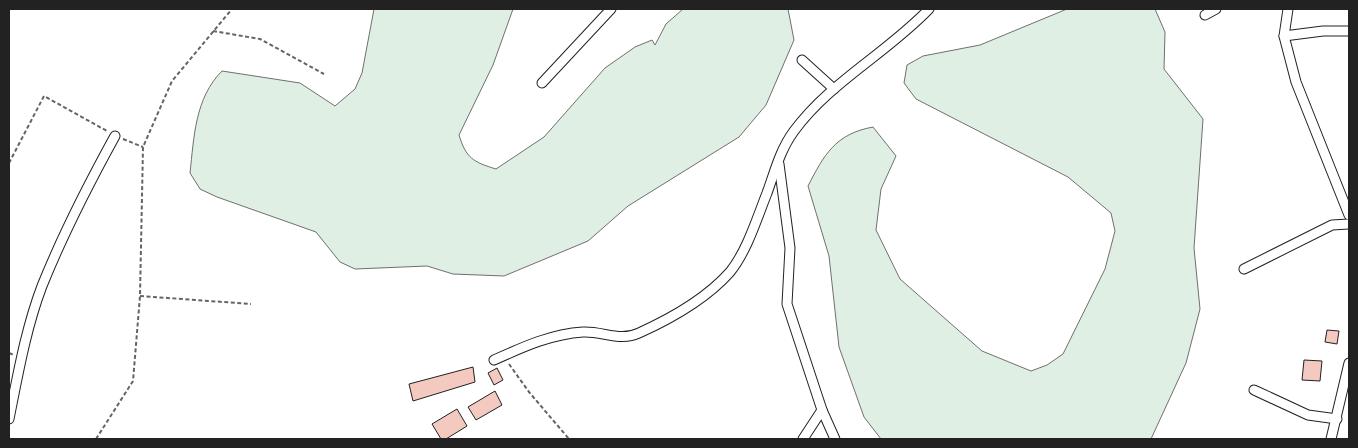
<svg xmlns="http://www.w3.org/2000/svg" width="1358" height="448" font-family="'Varela Round',sans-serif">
  <rect width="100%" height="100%" fill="#fff"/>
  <g fill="#e0efe3" stroke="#6f6f6f">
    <path d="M374,9H513L493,65L459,135C466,158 473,162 496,169L544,137L605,68L635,47L652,40L655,45L666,24L683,9H788L794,40L766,105L739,137L628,206L588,241L504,276L453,274L427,266L355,269L340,262L316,232L217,197L200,189L190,173C194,137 195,98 222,71L300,83L335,106L355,89L362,73Z"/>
    <path d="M1067,9H1155L1165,32L1164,69L1203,119L1194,248L1200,309L1186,363L1151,439H881L864,417L839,347L829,256L808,186C824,155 835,134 873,127L896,156L881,189L876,230L900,279L982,351L1031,371L1047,365L1063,354L1105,269L1115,231L1111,213L1068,177L916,99L904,83L907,65L923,56L980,45Z"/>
  </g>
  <g fill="#f3c9c0" stroke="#222">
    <path d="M1327,330L1339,331L1337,344L1325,342Z"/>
    <path d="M1304,360L1322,361L1320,381L1302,380Z"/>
    <path d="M473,367L475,382L413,401L409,384Z"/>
    <path d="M497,368L503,380L494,385L488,373Z"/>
    <path d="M495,391L502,405L476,420L468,407Z"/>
    <path d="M457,409L467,426L446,439H441L432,424Z"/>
  </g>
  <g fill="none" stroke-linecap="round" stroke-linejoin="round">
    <defs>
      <g id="street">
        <path d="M1288,9L1284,36L1296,82L1349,215"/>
        <path d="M1205,15L1216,9"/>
        <path d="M1284,36L1323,31H1349"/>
        <path d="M802,60L834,89"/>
        <path d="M542,83L611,9"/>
        <path d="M779,164L790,248L787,304L822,410L803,439"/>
        <path d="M1244,269L1332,225L1349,224"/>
        <path d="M494,360C523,347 551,334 583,332C603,331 620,342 639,333C670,319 707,298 730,272C747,251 757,218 767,193C775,171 780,150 794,131C830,82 887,53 929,9"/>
        <path d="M1254,390L1308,415L1337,419"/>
        <path d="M822,410L835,439"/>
        <path d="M9,419C18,374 26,328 42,286C63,234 88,185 115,136"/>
        <path d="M1331,439L1349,363"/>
      </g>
    </defs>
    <use href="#street" stroke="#222" stroke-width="11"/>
    <g stroke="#646464" stroke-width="2" stroke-dasharray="4 2.5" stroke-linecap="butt">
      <path d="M213,31L260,39L324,74"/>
      <path d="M123,139L143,147"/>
      <path d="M9,163L44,96L107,131"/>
      <path d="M140,296L251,304"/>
      <path d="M9,353L14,355"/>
      <path d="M509,364L529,392L569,439"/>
      <path d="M96,439L133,381L140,296L143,147L172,81L232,9"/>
    </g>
    <use href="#street" stroke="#fff" stroke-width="9"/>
  </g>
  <rect width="1358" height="448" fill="none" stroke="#222222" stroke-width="20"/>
</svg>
